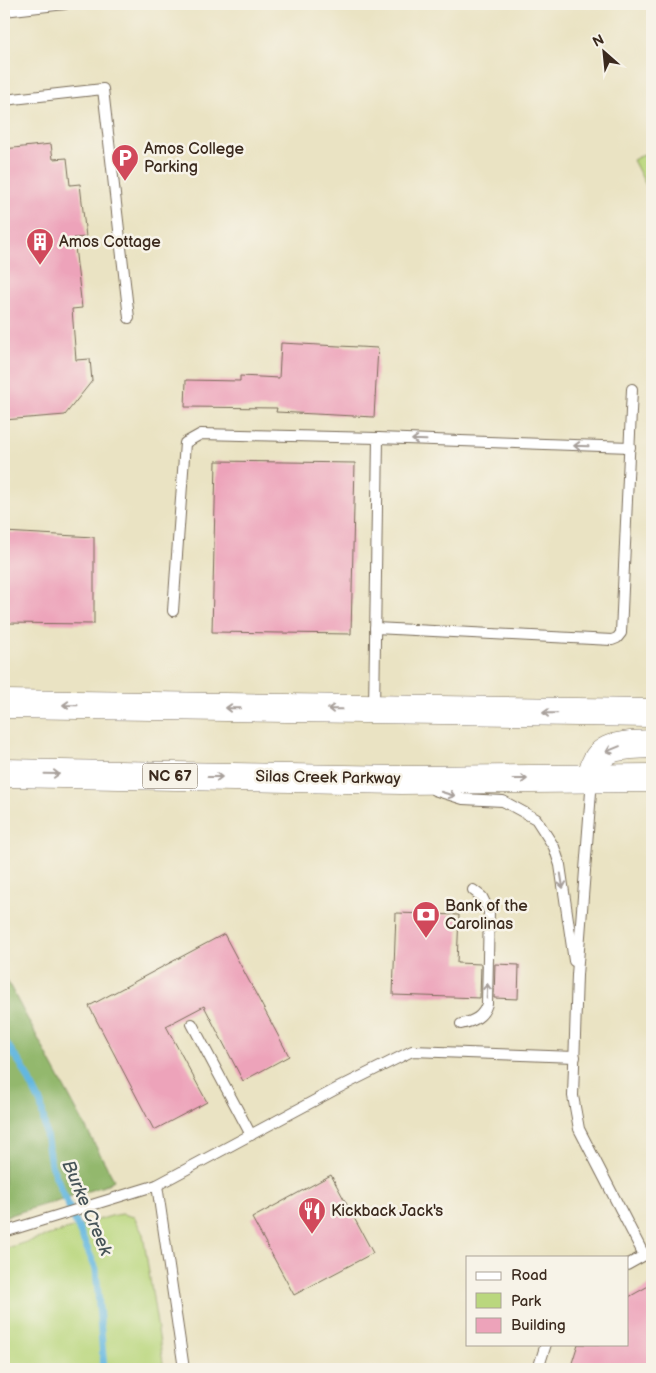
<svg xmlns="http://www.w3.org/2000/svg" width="656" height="1373" font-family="'Balsamiq Sans',sans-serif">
  <rect width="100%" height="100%" fill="#f7f3e8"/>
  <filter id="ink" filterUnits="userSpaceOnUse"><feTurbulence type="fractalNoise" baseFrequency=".02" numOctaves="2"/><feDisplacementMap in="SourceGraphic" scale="10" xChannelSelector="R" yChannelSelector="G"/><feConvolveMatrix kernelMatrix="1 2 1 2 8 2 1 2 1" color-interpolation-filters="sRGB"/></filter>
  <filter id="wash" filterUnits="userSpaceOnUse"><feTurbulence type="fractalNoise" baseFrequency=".0096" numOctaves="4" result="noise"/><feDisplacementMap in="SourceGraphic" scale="20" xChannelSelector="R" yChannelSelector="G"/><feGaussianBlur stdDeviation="1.12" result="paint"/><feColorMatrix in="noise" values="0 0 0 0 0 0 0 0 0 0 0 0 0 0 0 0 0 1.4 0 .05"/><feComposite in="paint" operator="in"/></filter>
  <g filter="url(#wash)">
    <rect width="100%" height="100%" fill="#eae3c3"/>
    <g fill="#bad77e" stroke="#7a804e">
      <path d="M652,150V197L633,160Z"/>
      <path d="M122,1214L134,1217L143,1234L164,1369H4V1249L111,1216Z"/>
    </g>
    <path fill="#93b86d" stroke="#677146" d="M4,975L114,1180L104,1186L4,1217Z"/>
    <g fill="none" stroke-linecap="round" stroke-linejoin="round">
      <path stroke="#64b7e0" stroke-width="7" d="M4,1040L22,1066L41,1104L51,1165L96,1269L104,1369"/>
    </g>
    <g id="blocks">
      <g fill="#eda3ba">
        <path d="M51,144L53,159L67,158L70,185L80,184L86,237L74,238L82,308L72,309L76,360L90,359L92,381L65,415L4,420V149Z"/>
        <path d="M281,343L378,348L374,417L276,412L277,408L185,407L186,380L240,381V376L279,378Z"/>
        <path d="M216,461L355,463L351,634L212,632Z"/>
        <path d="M4,532L94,537V624L4,623Z"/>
        <path d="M396,913L459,915L457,963L481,964L480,998L393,995Z"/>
        <path d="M224,934L289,1056L243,1081L204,1006L166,1026L207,1102L154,1130L89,1006Z"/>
        <path d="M495,964L519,965L518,999L494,998Z"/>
        <path d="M331,1175L373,1253L294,1295L252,1218Z"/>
        <path d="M652,1284V1369H570L578,1344H627V1298Z"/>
      </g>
    </g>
  </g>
  <g filter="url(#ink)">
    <use href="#blocks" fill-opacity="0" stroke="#786b58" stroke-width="1"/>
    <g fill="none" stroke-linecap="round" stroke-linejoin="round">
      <defs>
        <g id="lane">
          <path d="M4,11L65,4"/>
          <path d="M4,100L103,89L129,318"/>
          <path d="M378,438L630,447"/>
          <path d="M173,611L185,443L201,434L378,438L374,709"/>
          <path d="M375,628L612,640L617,638L621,633L632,389"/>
          <path d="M592,779L577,975L573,1096L579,1129L644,1255"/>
          <path d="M434,790L463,799L503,801L536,819L554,847L560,865L574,961"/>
          <path d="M192,1024L251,1135"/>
          <path d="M461,1024C474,1021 483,1017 487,1004L489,911L482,897L473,890"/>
          <path d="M157,1185L184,1369"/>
          <path d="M4,1232L157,1185L338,1088L412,1051L575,1057"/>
          <path d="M627,1265L652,1251"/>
          <path d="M538,1369L546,1344"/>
        </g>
        <g id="primary">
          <path d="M4,704L652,713"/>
          <path d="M4,773L401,780L652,778"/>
          <path d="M592,778C595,742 624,746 652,744"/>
        </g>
      </defs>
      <use href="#lane" stroke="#786b58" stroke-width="12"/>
      <use href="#primary" stroke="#786b58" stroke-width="29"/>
      <use href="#lane" stroke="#fff" stroke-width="10"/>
      <use href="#primary" stroke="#fff" stroke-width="28"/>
    </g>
    <defs><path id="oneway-shaft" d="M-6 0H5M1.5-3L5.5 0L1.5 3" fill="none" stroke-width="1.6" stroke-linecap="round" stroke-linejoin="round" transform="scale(1.25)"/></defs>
    <g stroke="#a79f9a">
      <use href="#oneway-shaft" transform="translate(419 440) rotate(-178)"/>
      <use href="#oneway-shaft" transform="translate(581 446) rotate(-178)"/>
      <use href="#oneway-shaft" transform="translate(70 705) rotate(-179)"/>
      <use href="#oneway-shaft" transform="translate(233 708) rotate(-179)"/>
      <use href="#oneway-shaft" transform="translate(335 709) rotate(-179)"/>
      <use href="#oneway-shaft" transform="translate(550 713) rotate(-179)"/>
      <use href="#oneway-shaft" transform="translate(613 749) rotate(158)"/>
      <use href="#oneway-shaft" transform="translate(52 774) rotate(1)"/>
      <use href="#oneway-shaft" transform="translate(215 777)"/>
      <use href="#oneway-shaft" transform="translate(520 779)"/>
      <use href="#oneway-shaft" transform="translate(448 794) rotate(17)"/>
      <use href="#oneway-shaft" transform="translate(562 881) rotate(81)"/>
      <use href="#oneway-shaft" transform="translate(487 991) rotate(-88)"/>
    </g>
  </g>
  <defs>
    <symbol id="parking-pin" viewBox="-11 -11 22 30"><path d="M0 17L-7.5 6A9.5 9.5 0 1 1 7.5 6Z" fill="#d1495b" stroke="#f7f3e8"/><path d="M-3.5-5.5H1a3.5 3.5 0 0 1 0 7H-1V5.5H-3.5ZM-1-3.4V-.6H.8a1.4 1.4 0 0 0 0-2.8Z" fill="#fff"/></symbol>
    <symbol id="building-pin" viewBox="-11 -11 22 30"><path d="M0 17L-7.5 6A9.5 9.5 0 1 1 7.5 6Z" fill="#d1495b" stroke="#f7f3e8"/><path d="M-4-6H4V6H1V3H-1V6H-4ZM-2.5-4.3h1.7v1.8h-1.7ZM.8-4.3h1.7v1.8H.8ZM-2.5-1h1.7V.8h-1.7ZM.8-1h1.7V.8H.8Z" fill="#fff"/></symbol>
    <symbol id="bank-pin" viewBox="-11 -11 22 30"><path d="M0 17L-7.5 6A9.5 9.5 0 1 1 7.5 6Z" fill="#d1495b" stroke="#f7f3e8"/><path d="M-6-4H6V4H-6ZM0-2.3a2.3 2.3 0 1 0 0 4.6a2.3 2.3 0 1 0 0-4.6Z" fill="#fff"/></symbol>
    <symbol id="restaurant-pin" viewBox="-11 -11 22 30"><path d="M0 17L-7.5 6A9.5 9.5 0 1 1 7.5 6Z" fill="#d1495b" stroke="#f7f3e8"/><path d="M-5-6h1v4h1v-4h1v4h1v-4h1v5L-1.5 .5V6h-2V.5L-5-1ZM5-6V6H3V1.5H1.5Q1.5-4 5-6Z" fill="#fff"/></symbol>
  </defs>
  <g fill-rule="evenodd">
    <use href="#parking-pin" x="109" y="142" width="32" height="43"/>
    <use href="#building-pin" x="24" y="226" width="32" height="43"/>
    <use href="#bank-pin" x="410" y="899" width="32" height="43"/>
    <use href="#restaurant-pin" x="296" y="1195" width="32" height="43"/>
  </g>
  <g text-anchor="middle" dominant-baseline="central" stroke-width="5" stroke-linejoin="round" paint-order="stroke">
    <rect fill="#f7f3e8" stroke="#73665b" stroke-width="1" x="142.5" y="763.5" width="55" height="25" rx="4"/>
    <g font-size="15" font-weight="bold" fill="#3b2a1e">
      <text x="170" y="776">NC 67</text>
    </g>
    <g font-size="16" fill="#3b2a1e" stroke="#f7f3e8" text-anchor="start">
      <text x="144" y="149">Amos College<tspan x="144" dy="18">Parking</tspan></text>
      <text x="59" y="242">Amos Cottage</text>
      <text x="445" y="906">Bank of the<tspan x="445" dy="18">Carolinas</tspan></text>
      <text x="331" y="1211">Kickback Jack's</text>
    </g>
    <g font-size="16" fill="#3b2a1e" stroke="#f7f3e8">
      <text transform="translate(328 778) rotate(1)">Silas Creek Parkway</text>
    </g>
    <g font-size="18" font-style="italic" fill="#475458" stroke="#f7f3e8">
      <text transform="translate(87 1208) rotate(67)">Burke Creek</text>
    </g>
  </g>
  <rect width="656" height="1373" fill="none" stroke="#f7f3e8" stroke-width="20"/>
  <rect x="466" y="1256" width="162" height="90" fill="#f7f3e8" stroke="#aca397"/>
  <rect x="476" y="1272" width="25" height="8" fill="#ffffff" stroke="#aca397"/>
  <text x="511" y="1280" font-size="15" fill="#3b2a1e">Road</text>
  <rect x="476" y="1293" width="25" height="15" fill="#bad77e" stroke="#aca397"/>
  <text x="511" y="1306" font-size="15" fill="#3b2a1e">Park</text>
  <rect x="476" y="1318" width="25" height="15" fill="#eda3ba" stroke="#aca397"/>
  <text x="511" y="1330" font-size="15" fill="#3b2a1e">Building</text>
  <g transform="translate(604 52) rotate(333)" stroke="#f7f3e8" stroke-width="4" paint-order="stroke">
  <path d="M0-4L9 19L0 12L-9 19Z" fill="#3b2a1e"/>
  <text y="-8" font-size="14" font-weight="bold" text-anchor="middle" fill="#3b2a1e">N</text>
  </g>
</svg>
